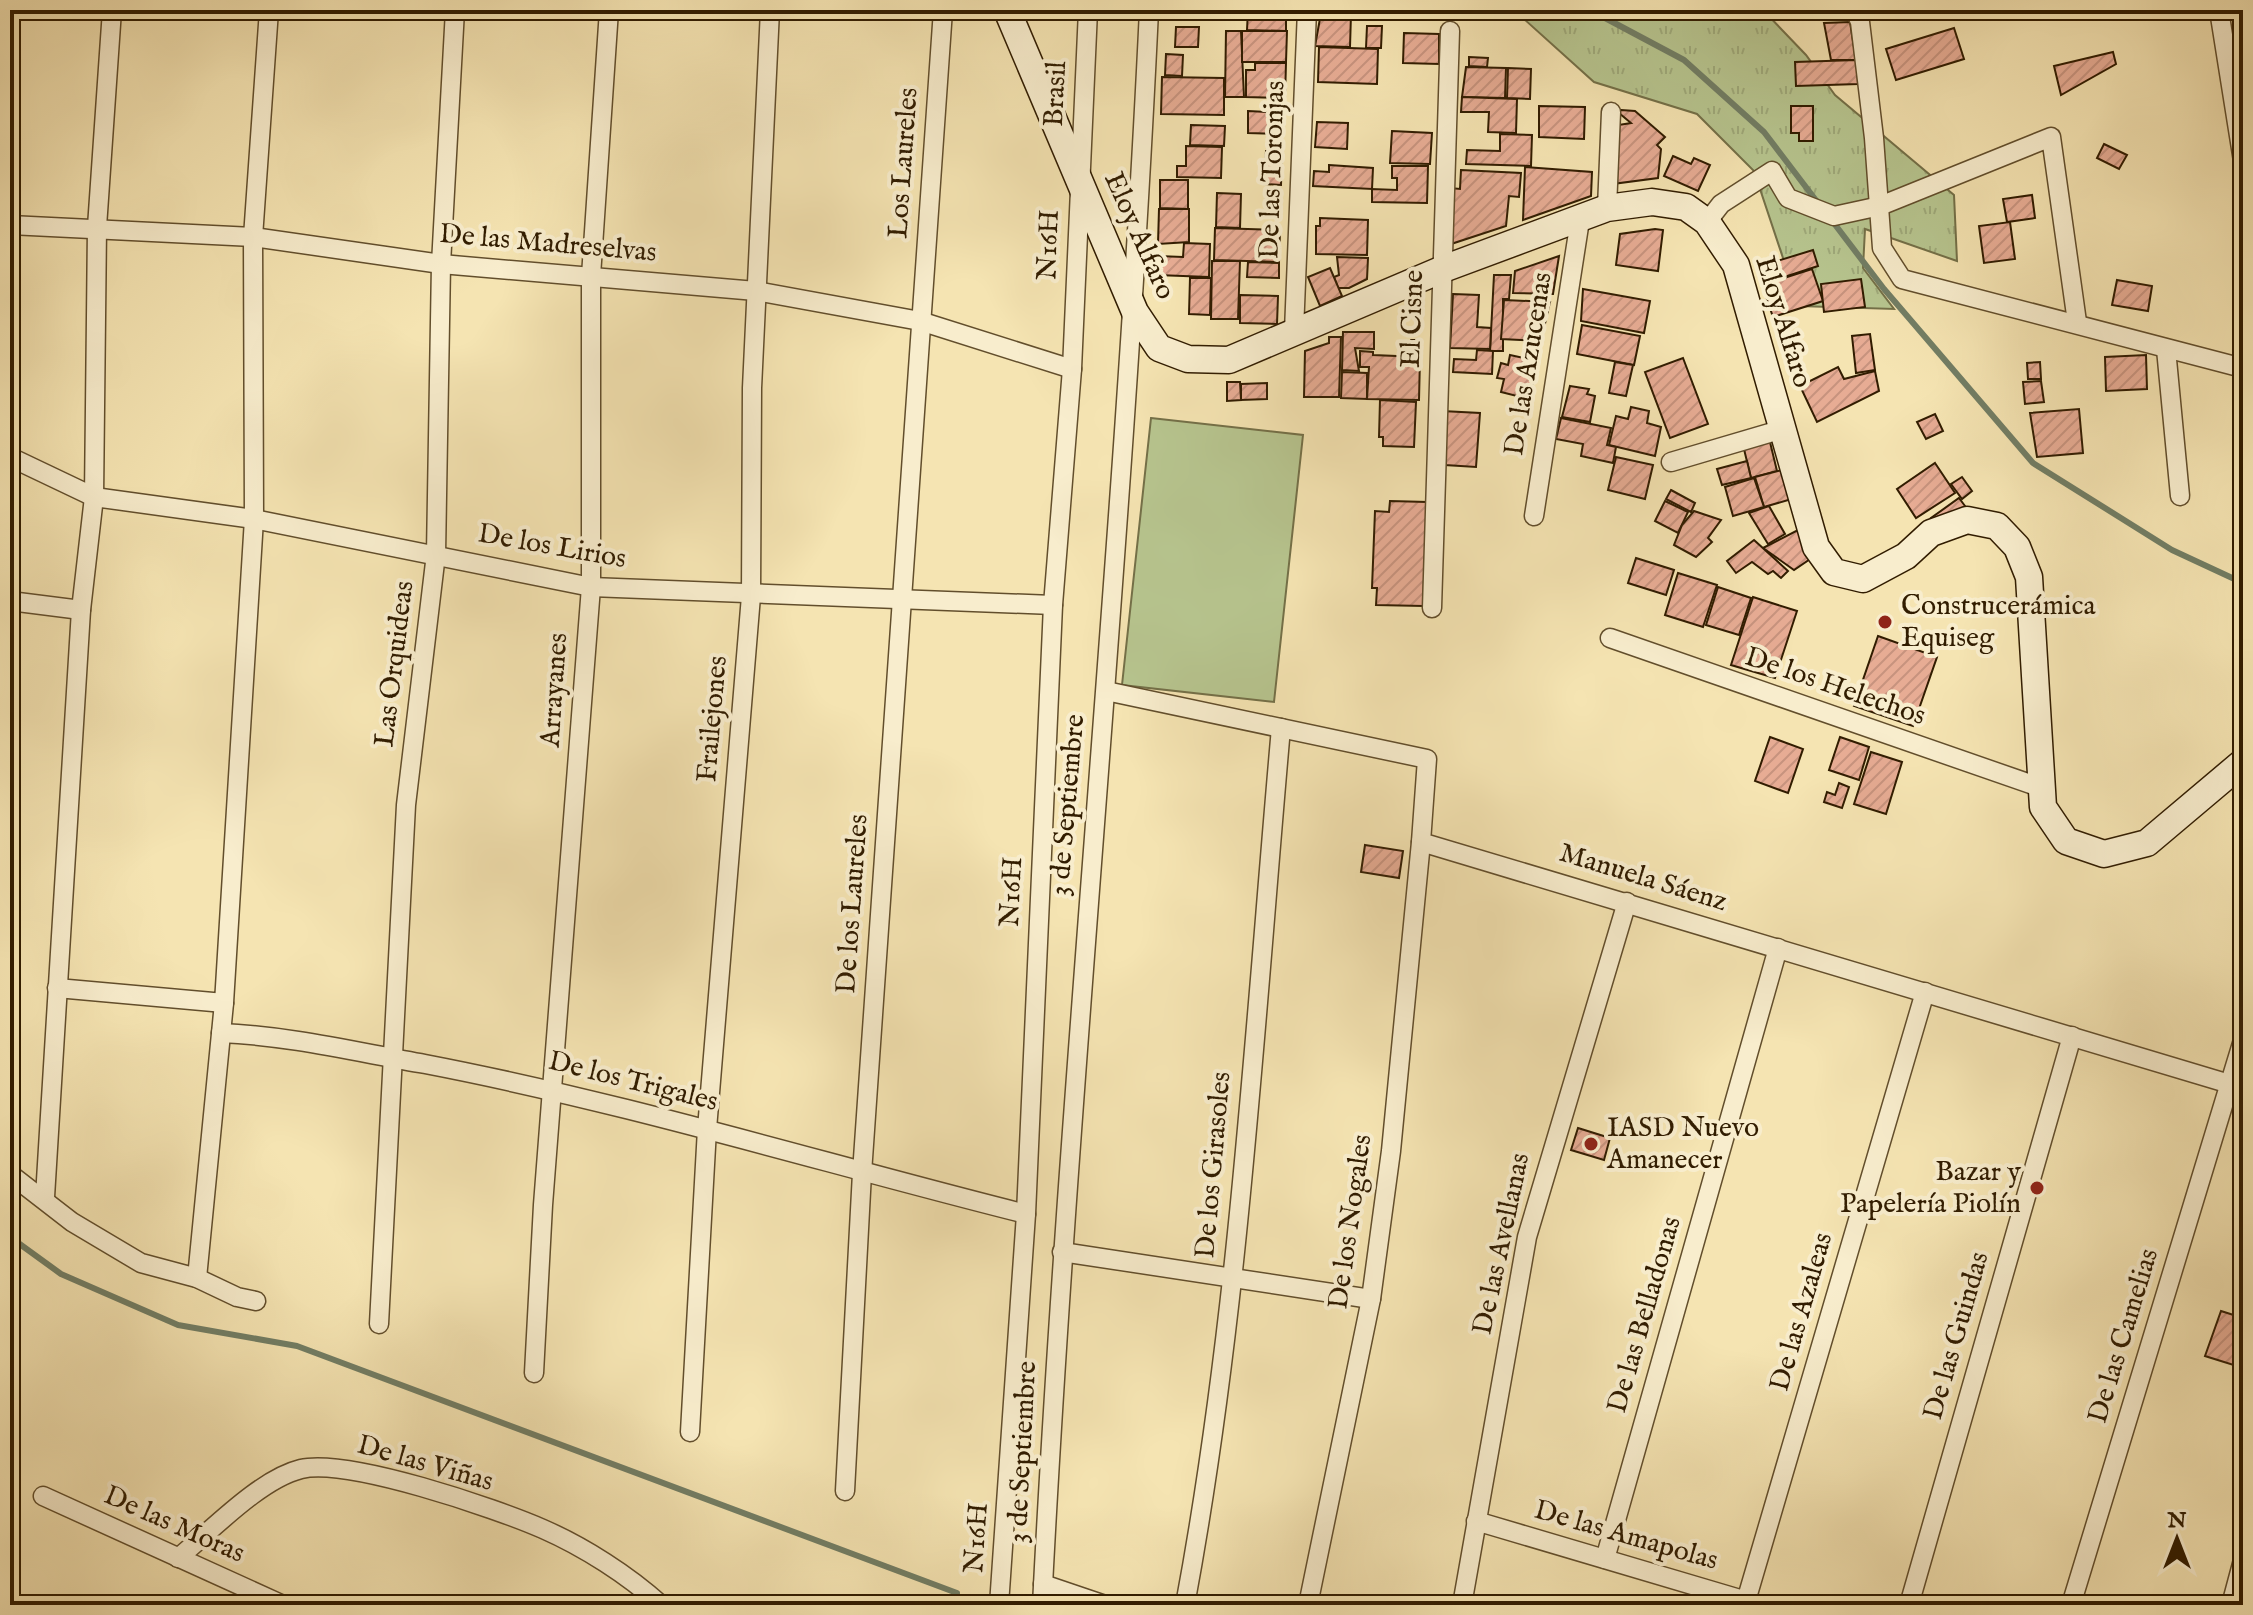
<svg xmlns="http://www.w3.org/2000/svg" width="2253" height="1615" font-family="'IM FELL English',serif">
  <defs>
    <pattern id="grass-tufts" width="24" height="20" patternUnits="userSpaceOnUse" patternTransform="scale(2)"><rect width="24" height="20" fill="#b7c58f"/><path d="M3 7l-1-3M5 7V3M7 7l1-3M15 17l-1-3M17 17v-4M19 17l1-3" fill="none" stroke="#9ea97a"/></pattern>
    <pattern id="building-hatch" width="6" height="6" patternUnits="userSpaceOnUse" patternTransform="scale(2)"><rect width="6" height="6" fill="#e7ac94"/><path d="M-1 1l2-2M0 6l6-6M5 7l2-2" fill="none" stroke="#c7937e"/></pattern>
  </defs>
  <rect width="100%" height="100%" fill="#f5e4b2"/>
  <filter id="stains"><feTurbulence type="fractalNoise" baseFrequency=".0025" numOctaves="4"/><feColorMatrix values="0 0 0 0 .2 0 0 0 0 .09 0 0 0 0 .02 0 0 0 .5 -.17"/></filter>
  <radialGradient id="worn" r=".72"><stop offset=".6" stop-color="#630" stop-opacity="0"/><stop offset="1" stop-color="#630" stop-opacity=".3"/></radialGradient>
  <path fill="url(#grass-tufts)" stroke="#747048" stroke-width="2" d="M1514,10H1763L1806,55L1835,95L1954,195L1957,261L1865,229L1863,268L1894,309L1799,306L1754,171L1697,114L1594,82Z"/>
  <path fill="#b7c58f" stroke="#747048" stroke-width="2" d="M1151,418L1303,435L1274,702L1122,685Z"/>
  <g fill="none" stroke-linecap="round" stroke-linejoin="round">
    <g stroke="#727e65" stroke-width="6">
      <path d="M1590,10L1684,60L1764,132L1818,203"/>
      <path d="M1830,218L1884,289L2033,463L2172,550L2243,583"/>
      <path d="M10,1237L61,1274L178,1325L297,1346L957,1593"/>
      <path d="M10,1594L16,1605"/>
    </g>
  </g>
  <g fill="url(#building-hatch)" stroke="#311c00" stroke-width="2">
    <path d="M1163,10H1209V15L1162,14Z"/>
    <path d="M1210,10H1230V18L1210,17Z"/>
    <path d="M1248,10H1286V31L1247,30Z"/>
    <rect x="1367" y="10" width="14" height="7"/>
    <path d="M1321,13L1351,14L1350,47L1315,46Z"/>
    <path d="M1850,22L1856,60H1831L1824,23Z"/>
    <path d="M1367,26H1382L1381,48H1366Z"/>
    <path d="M1176,27H1199L1198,47H1175Z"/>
    <path d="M1954,28L1964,59L1896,80L1886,49Z"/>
    <path d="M1226,31H1241L1244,97H1225Z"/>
    <path d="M1242,31H1287L1286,62H1242Z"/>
    <path d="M1404,33L1439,34V64L1403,63Z"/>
    <path d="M1319,47L1378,49L1377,84L1318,82Z"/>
    <path d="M2113,52L2116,64L2061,95L2054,66Z"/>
    <path d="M1166,54L1183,55L1182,76L1165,75Z"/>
    <path d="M1469,57L1488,58L1487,67L1469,66Z"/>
    <path d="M1857,60L1858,84L1796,86L1795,62Z"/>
    <path d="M1255,63H1286L1285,98L1246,97V70H1255Z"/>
    <path d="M1466,67L1506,68L1505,98L1462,97Z"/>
    <path d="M1508,68L1531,69L1530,99L1507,98Z"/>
    <path d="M1162,77L1224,78V115L1161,114Z"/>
    <path d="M1462,97L1517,99L1516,133L1488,132L1489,112H1461Z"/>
    <path d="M1539,106L1585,107L1584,139L1539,137Z"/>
    <path d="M1791,106H1813V141H1799V133H1791Z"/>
    <path d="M1621,110L1635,111L1665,137L1657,145L1661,149L1658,178L1612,184V126L1631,123L1619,113Z"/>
    <path d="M1248,111L1283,113L1282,134L1248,133Z"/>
    <path d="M1317,122L1348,123L1347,149L1315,147Z"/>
    <path d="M1191,125L1225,126L1224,146L1190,145Z"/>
    <path d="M1392,131L1432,133L1430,164L1390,163Z"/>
    <path d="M1500,134L1532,135L1531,166L1466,164L1467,150L1500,151Z"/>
    <path d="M2104,144L2127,155L2119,169L2097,158Z"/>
    <path d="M1186,146L1222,147L1221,178L1177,177V166H1186Z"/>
    <path d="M1266,151L1282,152L1281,185L1264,184Z"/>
    <path d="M1673,156L1691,164L1694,158L1710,165L1698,191L1664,176Z"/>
    <path d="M1329,165L1373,168L1372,189L1313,186L1314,171L1329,172Z"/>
    <path d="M1392,166H1428L1427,203L1372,202V189L1397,190V178H1392Z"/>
    <path d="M1525,167L1592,172L1591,196L1523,220Z"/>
    <path d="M1461,170L1521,173L1519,197L1509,196L1506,226L1451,244V188L1460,189Z"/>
    <path d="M1160,180H1188V209L1160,208Z"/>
    <path d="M1217,193L1241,194L1240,228L1216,227Z"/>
    <path d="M2032,195L2035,218L2007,222L2003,199Z"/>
    <path d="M1266,197H1279V208H1265Z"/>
    <path d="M1159,209H1189V242L1158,244Z"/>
    <path d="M1320,218L1368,220L1367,255L1316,254V226H1320Z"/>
    <path d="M2010,222L2015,259L1984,263L1979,226Z"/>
    <path d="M1215,228L1280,230L1279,262L1214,260Z"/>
    <path d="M1655,229L1663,230L1658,271L1616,265L1620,234Z"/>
    <path d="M1184,243L1210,244L1209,277L1157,275L1158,256L1183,257Z"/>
    <path d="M1813,250L1818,266L1766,283L1761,266Z"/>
    <path d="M1559,256L1553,294L1513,293L1515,271Z"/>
    <path d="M1337,257L1368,258L1367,279L1349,288H1338L1334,277L1339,275Z"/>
    <path d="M1212,261H1240L1238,319H1211Z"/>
    <path d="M1248,262L1279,263V278L1247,277Z"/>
    <path d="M1330,268L1342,296L1320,306L1308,277Z"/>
    <path d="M1812,269L1823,301L1773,317L1762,285Z"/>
    <path d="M1494,275H1511L1509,299H1503V351H1490Z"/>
    <path d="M1190,278H1211L1210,315L1189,314Z"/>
    <path d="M1861,279L1865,307L1824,312L1821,284Z"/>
    <path d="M2117,280L2152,286L2148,311L2112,305Z"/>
    <path d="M1583,289L1650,301L1644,333L1581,321Z"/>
    <path d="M1453,294L1479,295L1477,327L1491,328L1490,349L1450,348Z"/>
    <path d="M1240,295L1278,296L1277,324L1240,323Z"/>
    <path d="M1504,300L1550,302L1541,341L1501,339Z"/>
    <path d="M1582,325L1640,336L1634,365L1577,354Z"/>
    <path d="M1343,332H1374V349L1355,348L1359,371L1342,370Z"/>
    <path d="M1870,334L1875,370L1856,373L1852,336Z"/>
    <path d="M1329,337H1341L1339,397H1304L1305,351L1329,343Z"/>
    <path d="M1411,340H1421V357L1411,356Z"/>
    <path d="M1524,343H1540L1539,351H1524Z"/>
    <path d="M1477,350L1493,351L1492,374L1453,372L1454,359L1476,360Z"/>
    <path d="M1360,351L1373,352V355L1420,357L1419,400L1367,399L1369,367H1360Z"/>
    <path d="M1510,355L1538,361L1529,399L1501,392L1504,379L1497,378L1501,363L1508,365Z"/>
    <path d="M2146,355L2147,389L2106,391L2105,357Z"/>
    <path d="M1683,358L1708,424L1670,438L1645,372Z"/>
    <path d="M1615,362L1633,365L1626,396L1609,393Z"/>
    <path d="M2040,362L2041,379H2028L2027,363Z"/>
    <path d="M1838,367L1844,379L1875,371L1879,391L1817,422L1800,386Z"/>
    <path d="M1342,372L1367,373V399L1341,398Z"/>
    <path d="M2041,381L2044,402L2025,404L2023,382Z"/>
    <path d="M1227,382H1240L1241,400L1227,401Z"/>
    <path d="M1267,383V399L1241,400V384Z"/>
    <path d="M1570,386L1589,389L1587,394L1595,396L1590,422L1562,417Z"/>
    <path d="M1380,400L1416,402L1414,447L1383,446V437H1379Z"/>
    <path d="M1631,407L1649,411L1647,423L1661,427L1655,456L1609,445L1616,416L1628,419Z"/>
    <path d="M2079,409L2083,453L2037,457L2030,413Z"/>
    <path d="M1442,411L1480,413L1476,467L1445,465Z"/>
    <path d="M1935,414L1943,431L1926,439L1917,422Z"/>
    <path d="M1561,418L1611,428L1607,445L1616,447L1613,463L1581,456L1583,444L1556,439Z"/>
    <path d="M1769,438L1777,471L1751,478L1743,445Z"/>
    <path d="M1616,457L1653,465L1645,499L1608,490Z"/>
    <path d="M1747,461L1751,478L1722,485L1717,469Z"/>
    <path d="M1935,463L1955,493L1916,518L1897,489Z"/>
    <path d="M1786,469L1795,498L1764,507L1755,477Z"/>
    <path d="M1962,477L1972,491L1962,499L1951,484Z"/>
    <path d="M1754,478L1764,507L1733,516L1725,487Z"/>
    <path d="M1671,490L1695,503L1691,512L1666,499Z"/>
    <path d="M1959,498L1965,506L1937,526L1931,518Z"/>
    <path d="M1390,501L1427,502L1423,606L1376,605L1377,588H1372L1375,511L1389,512Z"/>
    <path d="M1665,501L1688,512L1678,533L1655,521Z"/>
    <path d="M1769,506L1785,534L1768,544L1749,513Z"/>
    <path d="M1694,511L1721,520L1708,538L1712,542L1696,557L1674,545L1682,525Z"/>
    <path d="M1798,530L1816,555L1794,570L1763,548Z"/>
    <path d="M1754,540L1788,571L1781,578L1773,571L1768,574L1752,562L1736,573L1727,561Z"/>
    <path d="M1636,558L1674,570L1666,595L1628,583Z"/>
    <path d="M1678,573L1717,585L1703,627L1665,615Z"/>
    <path d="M1718,587L1751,598L1739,635L1706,625Z"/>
    <path d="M1753,597L1797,611L1775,678L1731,665Z"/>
    <path d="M1878,636L1937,657L1913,726L1854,706Z"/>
    <path d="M1770,737L1803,749L1788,793L1755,781Z"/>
    <path d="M1840,737L1869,747L1859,780L1829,770Z"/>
    <path d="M1871,752L1902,762L1886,814L1854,804Z"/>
    <path d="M1839,783L1849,787L1842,808L1824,802L1827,792L1835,795Z"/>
    <path d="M1365,845L1403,851L1399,878L1361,872Z"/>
    <path d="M1578,1128L1610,1138L1604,1160L1571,1150Z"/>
    <path d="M2221,1311L2243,1318V1368L2205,1356Z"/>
  </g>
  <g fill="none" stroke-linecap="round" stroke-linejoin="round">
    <defs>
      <g id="street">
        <path d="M1855,10L1860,22L1874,138L1882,248L1902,279L2235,366"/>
        <path d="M2219,10L2243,161"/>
        <path d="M1607,208L1611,112"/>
        <path d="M1707,222L1721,204L1772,171L1788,198L1834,216L1880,206L2051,137L2077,322"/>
        <path d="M10,225L253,237L441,264L756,291L920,321L1072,369"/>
        <path d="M1294,331L1307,10"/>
        <path d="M2166,349L2180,496"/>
        <path d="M10,457L94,497L254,519L591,587L1053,605"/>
        <path d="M1671,462L1783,429"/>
        <path d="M1534,516L1580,220"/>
        <path d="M10,601L81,610"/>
        <path d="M1432,608L1450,31"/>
        <path d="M1610,638L2042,788"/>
        <path d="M1106,691L1427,759L1421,842L2243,1088"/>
        <path d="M57,988L224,1003L254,519L253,237L269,10"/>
        <path d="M221,1033C291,1036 356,1052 425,1064C628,1103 826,1164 1026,1214"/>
        <path d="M10,1174L72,1222L141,1263L197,1278L237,1297L256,1301"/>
        <path d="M45,1197L81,610L94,497L97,227L112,10"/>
        <path d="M1062,1252L1371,1299"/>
        <path d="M197,1278L224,1003"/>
        <path d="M379,1324L406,805L436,554L441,264L455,10"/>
        <path d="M534,1373L543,1205L591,587V276L609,10"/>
        <path d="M690,1432L707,1129L751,596L752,388L770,10"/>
        <path d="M845,1491L862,1173L943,10"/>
        <path d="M43,1496L283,1605"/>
        <path d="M1476,1521L1760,1605"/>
        <path d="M178,1558C211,1531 260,1479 301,1469C348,1458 495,1508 543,1529C584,1547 628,1575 661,1605"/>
        <path d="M1605,1559L1778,948"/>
        <path d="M1043,1584L1105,1605"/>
        <path d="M1746,1601L1925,992"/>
        <path d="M999,1605L1026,1214L1053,605L1072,369L1088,10"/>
        <path d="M1042,1605C1069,1073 1124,542 1149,10"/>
        <path d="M1185,1605C1239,1316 1255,1020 1281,728"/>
        <path d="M1308,1605L1371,1299L1391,1151L1421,842"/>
        <path d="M1462,1605L1527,1237L1627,902"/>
        <path d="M1909,1605L2072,1036"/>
        <path d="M2071,1605L2243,1040"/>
        <path d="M2231,1605L2243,1560"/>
      </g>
      <path id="secondary" d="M1007,10L1135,312L1159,348L1188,359L1229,360L1443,269L1607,208L1652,202L1686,207L1707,222L1736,265L1816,547L1834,572L1863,579L1906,556L1931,533L1967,520L1997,526L2017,547L2029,577L2043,807L2066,841L2104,854L2147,843L2243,762"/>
    </defs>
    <use href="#street" stroke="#624e2c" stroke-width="21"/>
    <use href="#secondary" stroke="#311c00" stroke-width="29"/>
    <use href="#street" stroke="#f8edcd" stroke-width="18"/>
    <use href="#secondary" stroke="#f8edcd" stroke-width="26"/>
  </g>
  <g fill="#8f2418" stroke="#f8edcd" stroke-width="3">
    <circle cx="1885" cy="622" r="8"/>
    <circle cx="1591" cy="1144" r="8"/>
    <circle cx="2037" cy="1188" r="8"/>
  </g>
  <g text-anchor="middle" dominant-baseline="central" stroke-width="8" stroke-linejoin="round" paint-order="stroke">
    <g font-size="28" fill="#311c00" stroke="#f8edcd">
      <text transform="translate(1056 94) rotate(-87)">Brasil</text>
      <text transform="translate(904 163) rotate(-86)">Los Laureles</text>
      <text transform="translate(1273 170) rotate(-88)">De las Toronjas</text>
      <text transform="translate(1139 236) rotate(66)">Eloy Alfaro</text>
      <text transform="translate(548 244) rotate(5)">De las Madreselvas</text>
      <text transform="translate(1049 245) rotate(-88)">N16H</text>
      <text transform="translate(1413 319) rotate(-88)">El Cisne</text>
      <text transform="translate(1783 322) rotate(73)">Eloy Alfaro</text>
      <text transform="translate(1529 364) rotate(-81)">De las Azucenas</text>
      <text transform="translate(552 547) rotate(10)">De los Lirios</text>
      <text transform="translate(395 664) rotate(-83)">Las Orquideas</text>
      <text transform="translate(1835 687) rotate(19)">De los Helechos</text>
      <text transform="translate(555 690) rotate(-86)">Arrayanes</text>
      <text transform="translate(713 719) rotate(-85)">Frailejones</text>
      <text transform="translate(1068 805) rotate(-85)">3 de Septiembre</text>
      <text transform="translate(1643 878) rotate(17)">Manuela Sáenz</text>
      <text transform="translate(1012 892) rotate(-87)">N16H</text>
      <text transform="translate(853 904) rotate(-86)">De los Laureles</text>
      <text transform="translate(633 1082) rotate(14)">De los Trigales</text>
      <text transform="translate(1214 1165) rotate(-85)">De los Girasoles</text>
      <text transform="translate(1351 1222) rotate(-82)">De los Nogales</text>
      <text transform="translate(1502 1244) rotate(-78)">De las Avellanas</text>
      <text transform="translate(1802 1312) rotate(-74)">De las Azaleas</text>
      <text transform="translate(1645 1315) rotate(-74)">De las Belladonas</text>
      <text transform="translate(1957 1336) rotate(-74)">De las Guindas</text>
      <text transform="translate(2124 1336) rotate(-73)">De las Camelias</text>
      <text transform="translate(1023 1452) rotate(-87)">3 de Septiembre</text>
      <text transform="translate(425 1464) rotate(16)">De las Viñas</text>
      <text transform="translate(174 1525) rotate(24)">De las Moras</text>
      <text transform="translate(1626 1536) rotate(16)">De las Amapolas</text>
      <text transform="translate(977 1538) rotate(-86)">N16H</text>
    </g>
    <g font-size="28" fill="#311c00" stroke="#f8edcd" text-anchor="start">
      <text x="1901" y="606">Construcerámica<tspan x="1901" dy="32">Equiseg</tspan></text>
      <text x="1607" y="1128">IASD Nuevo<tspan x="1607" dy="32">Amanecer</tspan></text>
      <text x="2021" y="1172" text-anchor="end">Bazar y<tspan x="2021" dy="32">Papelería Piolín</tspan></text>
    </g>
  </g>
  <rect width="2253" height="1615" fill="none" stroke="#f5e4b2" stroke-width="40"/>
  <rect x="12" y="12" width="2229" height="1591" fill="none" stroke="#311c00" stroke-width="4"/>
  <rect x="20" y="20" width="2213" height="1575" fill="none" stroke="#311c00" stroke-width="2"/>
  <g transform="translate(2177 1539)" stroke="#f8edcd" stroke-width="6" paint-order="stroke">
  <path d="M0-6L14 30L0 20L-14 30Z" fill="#311c00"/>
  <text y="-12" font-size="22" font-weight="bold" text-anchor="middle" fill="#311c00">N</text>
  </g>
  <rect width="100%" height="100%" filter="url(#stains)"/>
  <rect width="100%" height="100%" fill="url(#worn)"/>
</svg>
